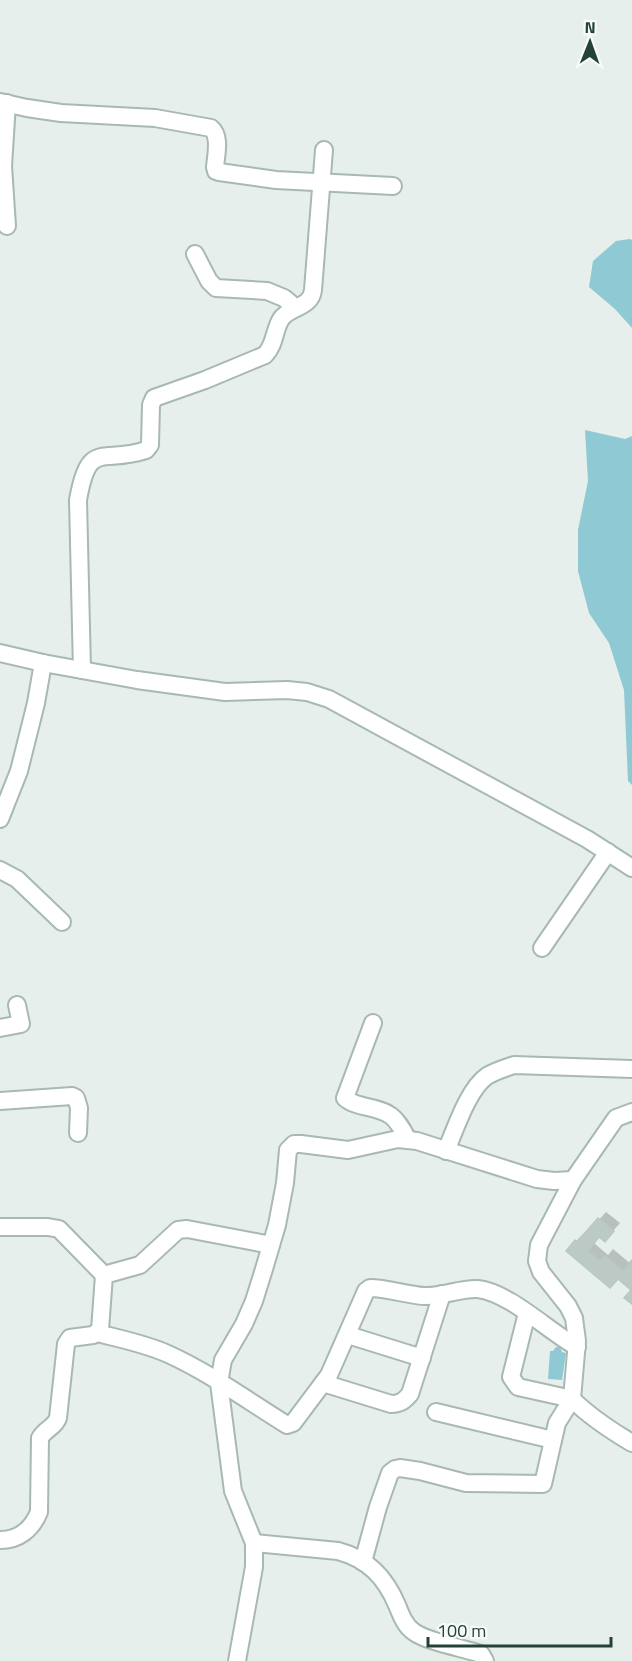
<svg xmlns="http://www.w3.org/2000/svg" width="632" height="1661" font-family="'Titillium Web',sans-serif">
  <rect width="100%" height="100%" fill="#e6efeb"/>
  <g fill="#8ec9d4">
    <path d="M630,239L632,240V328L615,309L589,287L593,261L616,241Z"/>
    <path d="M585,430L625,439L632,436V785L628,781L624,690L609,643L589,613L578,571V530L588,481Z"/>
    <path d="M556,1347H560L562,1352L566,1353L562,1380L548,1379L550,1351H553Z"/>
  </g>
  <path fill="#0003" d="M606,1212L620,1223L612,1232L600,1236L594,1243L608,1255L613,1249L631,1264L632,1262V1289L576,1241L583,1234L585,1235Z"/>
  <path fill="#bbcac4" stroke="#b8c9c2" stroke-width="1.5" d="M598,1218L614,1231L605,1242L599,1237L588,1251L600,1261L605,1256L623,1271L632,1260V1304L624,1298L631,1290L618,1279L610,1288L566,1251L575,1240L577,1242Z"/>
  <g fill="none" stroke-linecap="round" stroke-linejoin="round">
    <defs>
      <g id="minor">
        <path d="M0,102L27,108L61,113L155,118L211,128C221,136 216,155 215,167L216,171L219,172L276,180L393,186"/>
        <path d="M7,226L3,166L7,103"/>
        <path d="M195,254L209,281L216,288L267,291L284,298L296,308"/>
        <path d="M0,653L43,663L137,680L225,692L287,690L307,692L329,699L587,839L632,868"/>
        <path d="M82,670L78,500C89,438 102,465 146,450L150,445L151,405L154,398L205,380L265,355C275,345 274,330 281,319C290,306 311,308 313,290L324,150"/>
        <path d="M0,819L19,771L36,703L43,663"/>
        <path d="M0,870L17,879L62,922"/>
        <path d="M542,948L608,852"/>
        <path d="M373,1023L345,1098C350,1103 356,1104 363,1106C391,1112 395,1115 408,1140"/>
        <path d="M0,1028L21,1024L17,1005"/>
        <path d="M0,1101L72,1096L76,1098L79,1108L78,1133"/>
        <path d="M632,1112L616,1118L573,1180L539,1245L537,1261L541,1272L568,1306L574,1318L577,1341L572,1399C590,1417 610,1430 632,1443"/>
        <path d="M446,1151C455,1130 468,1089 487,1076C495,1071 505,1068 514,1065L632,1069"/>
        <path d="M0,1227H48L59,1229L104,1275"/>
        <path d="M97,1333C121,1339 146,1344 168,1354C210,1373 248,1401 287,1425L293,1423L329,1375L366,1291L370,1288C388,1288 406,1295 424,1296C442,1297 460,1288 478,1289C510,1293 548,1331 577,1347"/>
        <path d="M348,1335L422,1358"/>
        <path d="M323,1383L391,1404C400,1404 404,1401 410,1394L442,1294"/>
        <path d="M436,1412L553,1440"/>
        <path d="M0,1540C19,1540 32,1529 39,1512L40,1438C45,1429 55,1427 58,1418L66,1344L70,1338L93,1335L100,1330L104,1275L140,1265L178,1230L187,1229L271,1245"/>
        <path d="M254,1543L338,1551C368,1559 385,1577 397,1605C401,1615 405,1626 414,1632C428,1642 463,1648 481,1654L485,1661"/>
        <path d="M363,1562L378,1507L390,1473L395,1469L400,1468L420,1471L466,1483L543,1484L557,1423L572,1399L518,1387L511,1377L527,1313"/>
        <path d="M237,1661L254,1567V1543L233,1491L219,1383L223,1360L244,1324L254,1301L264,1269L277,1225L285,1183L288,1150L294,1144H301L348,1150L398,1139L417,1141L537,1179L554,1181L573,1180"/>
      </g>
    </defs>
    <use href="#minor" stroke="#a8b8b2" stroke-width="20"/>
    <use href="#minor" stroke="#fff" stroke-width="16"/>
  </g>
  <g transform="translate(590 42) rotate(1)" stroke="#f7fbf9" stroke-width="4.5" paint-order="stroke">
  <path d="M0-4.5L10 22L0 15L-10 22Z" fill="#24423a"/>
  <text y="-9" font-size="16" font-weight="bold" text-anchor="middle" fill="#24423a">N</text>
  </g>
  <path d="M428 1637v9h183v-9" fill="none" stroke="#24423a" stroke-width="3"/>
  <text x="437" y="1637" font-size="18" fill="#24423a" stroke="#f7fbf9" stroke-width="4.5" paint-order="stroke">100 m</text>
</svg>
